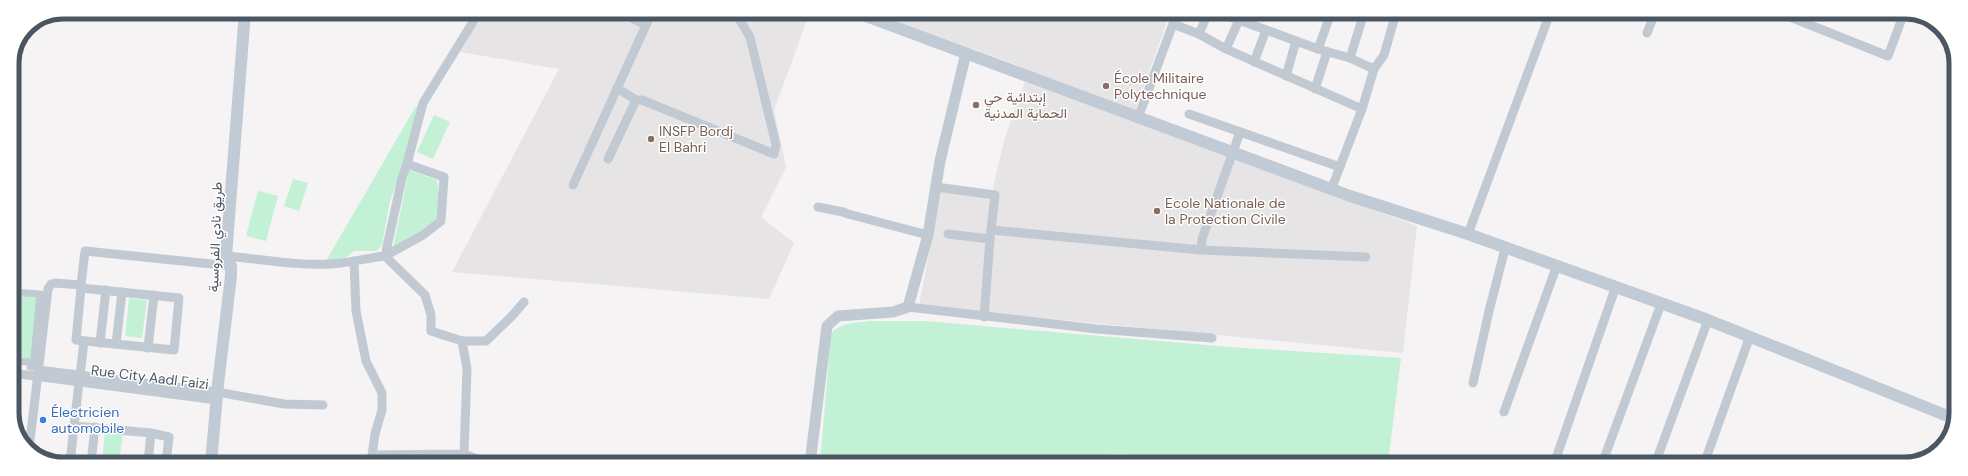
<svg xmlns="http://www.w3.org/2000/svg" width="1968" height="476" font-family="'DM Sans',Vazirmatn,sans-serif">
  <rect width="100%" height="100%" fill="#f5f3f3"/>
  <g fill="#e6e4e5">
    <path d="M483,12H810L774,110L786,167L761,217L794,243L769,299L452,272L559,69L460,52Z"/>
    <path d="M870,12L1170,13L1135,112L1001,59Z"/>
    <path d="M1025,82L1417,226L1403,353L919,306L941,189L991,196L1005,137Z"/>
  </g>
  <g fill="#c3f1d5">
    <path d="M416,106L418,107L404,162L390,201L382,245L377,251H353C346,260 338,260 326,261Z"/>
    <path d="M434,115L450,122L433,159L417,152Z"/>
    <path d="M409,170L437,180C439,193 442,212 434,223L394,249L393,248Z"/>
    <path d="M293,179L308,183L299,211L284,206Z"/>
    <path d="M258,191L278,196L266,241L246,236Z"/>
    <path d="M12,294L37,297L31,360L12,358Z"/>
    <path d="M129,298L147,300L142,338L125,336Z"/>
    <path d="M871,321H925L1229,347L1401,358L1388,464H1182L1129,454L1078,455L1054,464L820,463L831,334C840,322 857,323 871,321Z"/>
    <path d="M105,430L123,432L119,463H102Z"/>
  </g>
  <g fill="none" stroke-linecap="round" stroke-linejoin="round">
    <path stroke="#c1cad2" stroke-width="7" d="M12,292L40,294L33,367H30V362L12,361"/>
    <g stroke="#c1cad2" stroke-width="9">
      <path d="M619,12L646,25"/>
      <path d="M1016,13H1017"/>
      <path d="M1208,13L1199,34L1226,49L1362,109"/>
      <path d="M1220,13L1318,49L1350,58L1374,69"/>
      <path d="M1780,13L1888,56L1904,13"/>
      <path d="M1173,24L1199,34"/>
      <path d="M1647,33L1655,13"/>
      <path d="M1226,49L1239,20"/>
      <path d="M1318,49L1331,13"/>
      <path d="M1350,58L1364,13"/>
      <path d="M1254,62L1266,30"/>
      <path d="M1286,76L1296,41"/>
      <path d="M617,88L636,100H642L774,154L776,145L750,37L735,12"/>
      <path d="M1315,89L1327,52"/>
      <path d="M1189,114L1340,167"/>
      <path d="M1138,118L1177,13"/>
      <path d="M608,159L636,100"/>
      <path d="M407,164L444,177L441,221L423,235L385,256L425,295L431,315V331L462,341H486L512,316L524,302"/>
      <path d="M573,185L652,12"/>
      <path d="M936,187L995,195L990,239L984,317"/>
      <path d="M1331,190L1362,109L1374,69L1384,55L1396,13"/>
      <path d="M818,207L843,212L848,214L928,235"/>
      <path d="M991,230L1201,250L1366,257"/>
      <path d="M948,234L990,239"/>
      <path d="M1468,234L1550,13"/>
      <path d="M1201,250L1202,239L1240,132"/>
      <path d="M226,256C261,259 296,266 331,264C349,263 367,258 385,256L402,178L407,164L423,103L479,12"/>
      <path d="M354,261L356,311L366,361L382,393V410L375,434L371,463"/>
      <path d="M81,288L179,298L174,350L76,340L81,288V285L85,251L231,266"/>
      <path d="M908,307L1097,329L1212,338"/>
      <path d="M100,343L106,290"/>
      <path d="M116,344L122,292"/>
      <path d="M148,348L154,295"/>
      <path d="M38,370L217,392L284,404L323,405"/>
      <path d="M12,373L217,400"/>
      <path d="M80,376L84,341"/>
      <path d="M1473,383L1489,311L1505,249"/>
      <path d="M12,403L16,374"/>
      <path d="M1504,412L1557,265"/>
      <path d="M74,426L151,433L169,437L166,463"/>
      <path d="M29,449L48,289L51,284L55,283L81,285"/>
      <path d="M464,454L482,461L503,463"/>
      <path d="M372,455L464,454L467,369L462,341"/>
      <path d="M70,463L79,382"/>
      <path d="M91,463L95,427"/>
      <path d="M148,463L151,433"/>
      <path d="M1554,464L1616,286"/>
      <path d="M1602,464L1661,304"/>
      <path d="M1655,464L1708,320"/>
      <path d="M1704,464L1750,336"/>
    </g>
    <path stroke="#c1cad2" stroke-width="11" d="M810,463L827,326L838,316L893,312L908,307L928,235L940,161L966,53"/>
    <g stroke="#c1cbd6" stroke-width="12">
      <path d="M855,12L1350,196L1468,234L1708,320L1955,419"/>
      <path d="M211,463L218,384L231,276V266L226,256L245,12"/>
    </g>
  </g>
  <g fill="#8d6e63" stroke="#fff" stroke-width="1.5">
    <circle cx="1106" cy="86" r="4"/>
    <circle cx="976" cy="105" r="4"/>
    <circle cx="651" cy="139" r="4"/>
    <circle cx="1157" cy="211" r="4"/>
  </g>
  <circle fill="#3f7fe0" stroke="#fff" stroke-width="1.5" cx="43" cy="420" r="4"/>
  <g text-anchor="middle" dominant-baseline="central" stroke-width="3" stroke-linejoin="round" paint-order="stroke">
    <g font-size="14" fill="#785e54" stroke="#fff" text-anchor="start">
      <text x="1114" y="78">École Militaire<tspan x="1114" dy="16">Polytechnique</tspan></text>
      <text x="984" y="97">إبتدائية حي<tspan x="984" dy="16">الحماية المدنية</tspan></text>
      <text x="659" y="131">INSFP Bordj<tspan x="659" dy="16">El Bahri</tspan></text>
      <text x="1165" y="203">Ecole Nationale de<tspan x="1165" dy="16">la Protection Civile</tspan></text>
    </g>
    <g font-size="14" fill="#4a5661" stroke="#fff">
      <text transform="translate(215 237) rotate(-88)">طريق نادي الفروسية</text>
      <text transform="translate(150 377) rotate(7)">Rue City Aadl Faizi</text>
    </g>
    <g font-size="14" fill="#366cbe" stroke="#fff" text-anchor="start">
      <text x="51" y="412">Électricien<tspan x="51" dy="16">automobile</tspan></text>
    </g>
  </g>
  <path d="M0 0H1968V476H0ZM63 19H1905A44 44 0 0 1 1949 63V413A44 44 0 0 1 1905 457H63A44 44 0 0 1 19 413V63A44 44 0 0 1 63 19Z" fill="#fff" fill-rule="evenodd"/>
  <path fill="none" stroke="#4a5661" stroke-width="5" d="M63 19H1905A44 44 0 0 1 1949 63V413A44 44 0 0 1 1905 457H63A44 44 0 0 1 19 413V63A44 44 0 0 1 63 19Z"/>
</svg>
